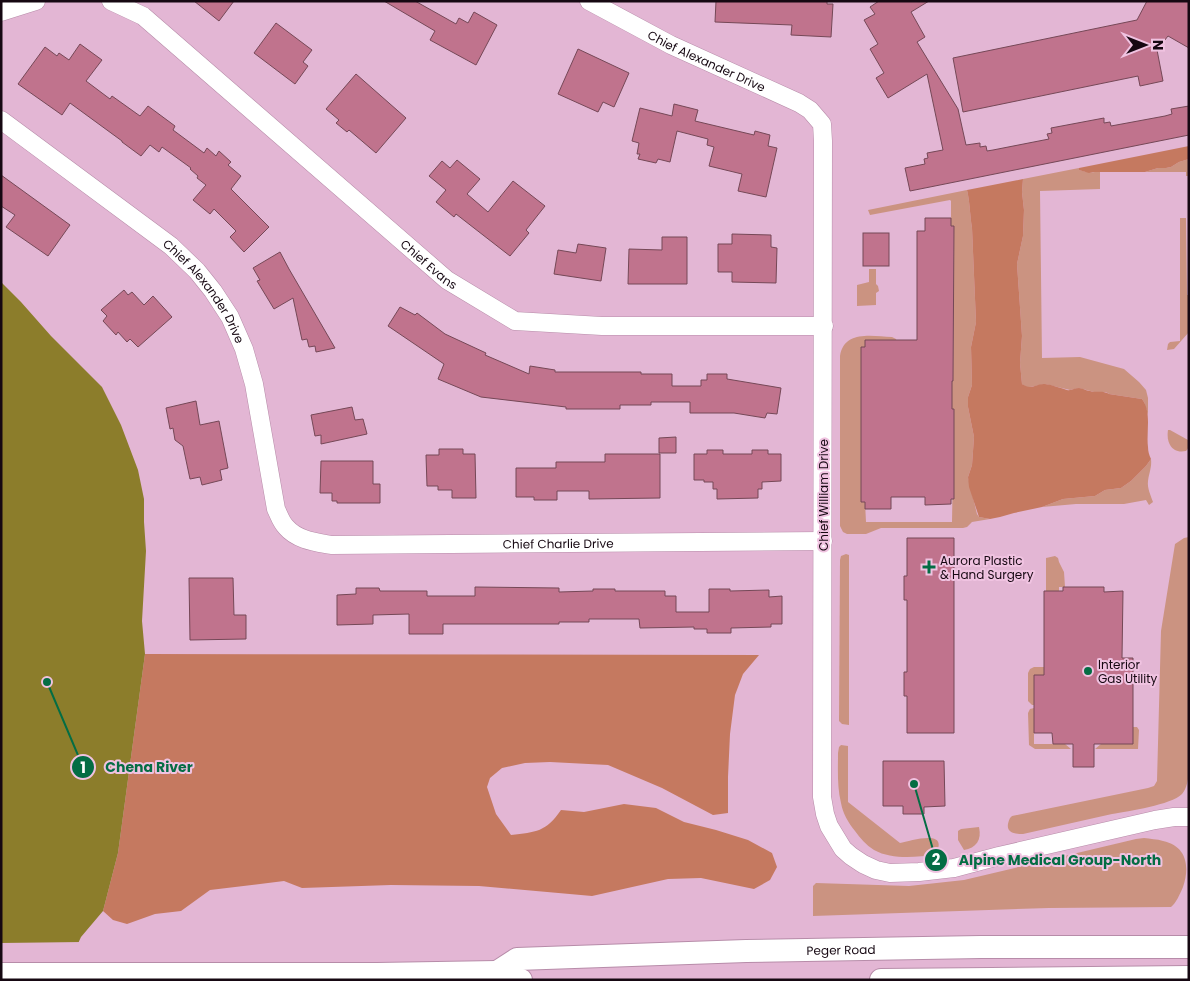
<svg xmlns="http://www.w3.org/2000/svg" width="1190" height="981" font-family="Poppins,sans-serif">
  <rect width="100%" height="100%" fill="#e3b6d4"/>
  <g fill="#cb9381">
    <path d="M1189,159V176H1186V172H1145L1158,168H1166L1171,167L1179,162Z"/>
    <path d="M1079,168V170C1089,173 1090,172 1100,172V189L1040,191L1042,358L1080,357L1124,369L1139,382L1146,390L1148,398V415L1144,402L1142,399L1109,394L1106,392H1094L1079,388L1070,390L1045,384L1030,387H1026L1022,384L1020,363L1022,336L1017,264L1023,236L1024,210L1022,192L1023,179Z"/>
    <path d="M967,190C970,203 970,216 972,228L976,322L971,347L972,385L968,397V407L974,437L972,465L968,477L977,514L979,517L990,519L972,522L967,527L963,528H881L866,534H847L843,532L840,526V356C844,330 872,336 892,337L896,339L897,342L891,340H865V347H861V502H865L866,522H952L954,409H952L951,381H953L954,227L951,226V201L950,200L870,215L868,210Z"/>
    <path d="M1180,218H1186L1187,295H1189V332L1174,349L1167,350L1168,344L1170,342L1180,341Z"/>
    <path d="M869,269H876V284L878,286L879,291L876,293V305L857,306V285L869,282Z"/>
    <path d="M1168,430H1170L1188,440C1190,444 1189,448 1186,451C1172,454 1166,443 1168,430Z"/>
    <path d="M1151,459C1152,467 1149,473 1148,481C1147,488 1151,496 1153,502L1149,505L1146,500L1124,504H1076L1042,507L1063,499L1095,496L1105,490L1121,488L1131,481L1146,466Z"/>
    <path d="M1189,537V772C1188,780 1187,788 1182,794C1171,805 1129,811 1112,814C1082,821 1053,827 1023,834C1011,834 1004,831 1010,818L1012,816L1148,788L1154,786L1157,781L1161,631L1175,544L1184,538Z"/>
    <path d="M846,554L849,555V725L842,724L839,721L840,560L841,556Z"/>
    <path d="M1055,556L1058,558L1059,562L1064,572L1065,587H1059V591H1046V558Z"/>
    <path d="M1034,667H1044V675H1034V705H1032L1028,701V673L1030,669Z"/>
    <path d="M1034,708V744H1065L1071,749H1035L1029,745L1028,713L1030,709Z"/>
    <path d="M1133,727H1137L1139,730L1138,749H1095L1101,744H1132Z"/>
    <path d="M841,745L848,746V802L900,843C911,841 951,828 935,855C916,857 892,860 874,850C866,845 860,838 855,831C848,822 843,814 841,803C837,787 838,769 838,753L839,747Z"/>
    <path d="M979,827C982,840 976,848 964,850L958,840V831L961,829Z"/>
    <path d="M1144,838C1150,839 1157,839 1163,841C1187,846 1190,867 1183,887C1180,894 1176,903 1171,907L1049,908L813,916V886L816,883L909,886L964,880L1136,839Z"/>
  </g>
  <g fill="#c57960">
    <path d="M1189,146V159L1179,162L1171,167L1166,168H1158L1145,172H1093L1089,173L1079,170V168Z"/>
    <path d="M1023,179L1022,192L1024,210L1023,236L1017,264L1022,336L1020,363L1022,384C1032,391 1036,383 1045,384C1053,385 1060,388 1067,390C1071,391 1075,388 1079,388C1083,388 1086,391 1090,391C1097,393 1103,390 1109,394L1142,399C1152,412 1146,432 1148,447C1148,451 1149,455 1151,459L1146,466L1131,481L1121,488L1105,490L1095,496L1063,499L1042,507L1014,513L1000,517L990,519L979,517L969,487L968,477L972,465L974,437L968,407V397L972,385L971,347L976,322L972,228C970,216 970,203 967,190Z"/>
    <path d="M145,654L759,655L743,674L735,695L730,734L728,777V813L713,815L662,788L608,765L550,762L525,763L502,768L490,778L487,787L496,814L511,835C536,832 546,832 561,810L584,812L624,804L656,808L684,822L716,830L748,840L772,853L777,867L770,880L754,889L701,878L668,879L592,896L479,886L391,885L302,888L284,881L210,890L181,911L155,914L127,924L113,920L103,911L118,853Z"/>
  </g>
  <path fill="#8c7d2b" d="M1,282L21,302L51,336L102,387L121,425L138,470L144,499V522L146,551L142,621L145,654L118,853L103,911L81,937L63,976L1,980Z"/>
  <path fill="#e3b6d4" d="M82,942L65,977L1,980V943Z"/>
  <g fill="#c0738d" stroke="#754857">
    <path d="M194,1H234L219,21Z"/>
    <path d="M384,1H415L456,24L459,18L468,23L474,12L497,25L476,65L430,40L435,31Z"/>
    <path d="M716,1H827V4H833L831,37L791,35L792,25L715,22Z"/>
    <path d="M879,1H929L911,12L925,37L917,42L958,109L966,145L980,143V147L986,146L987,151L993,150L1049,139L1047,134L1052,133L1051,128L1104,118V123L1110,122L1111,126L1165,116L1172,114L1171,109L1189,106V135L910,191L905,168L925,164L924,159L928,158L927,153L943,150L927,74L888,98L876,78L884,73L870,49L878,44L864,20L875,14L870,7Z"/>
    <path d="M1147,1H1189V48L1168,36L1157,50L1163,81L1140,86L1138,76L963,112L953,58L1137,20Z"/>
    <path d="M276,23L312,50L303,62L308,66L295,84L254,53Z"/>
    <path d="M80,44L102,60L86,81L110,99L112,96L140,116L148,106L175,126L173,130L204,153L207,148L216,156L219,151L231,162L228,165L241,176L231,189L269,227L244,252L230,237L236,231L214,209L210,214L193,200L206,185L197,178L198,176L190,169L191,168L162,147L159,152L150,145L141,156L122,142V141L70,103L62,115L18,84L45,47L57,56L59,53L69,60Z"/>
    <path d="M578,49L629,73L614,107L603,102L598,112L558,94Z"/>
    <path d="M356,74L406,118L376,153L349,130L347,132L336,123L339,120L326,109Z"/>
    <path d="M674,104L698,110L695,121L754,135L755,131L770,135L768,146L777,148L766,197L738,191L742,174L709,166L714,147L707,145L708,139L677,131L670,162L658,159L656,163L638,159L640,154H637L639,143L632,141L640,108L672,116Z"/>
    <path d="M457,160L480,179L467,194L488,212L513,181L545,206L526,230L529,233L510,256L456,214L454,217L436,202L446,190L429,176L442,161L450,168Z"/>
    <path d="M1,175L70,225L48,256L6,227L15,215L1,206Z"/>
    <path d="M925,218H951V226H954L953,381H952V409H954V499H951V504L925,505V497H891V509H865V502H861V347H865V340H917V231H925Z"/>
    <rect x="863" y="233" width="26" height="33"/>
    <path d="M732,234L771,235V247L777,248L776,283L732,282V272H718V244H732Z"/>
    <path d="M662,237H687V284H628L629,249L662,250Z"/>
    <path d="M578,244L606,248L601,281L554,274L558,250L576,253Z"/>
    <path d="M280,252L289,269L335,348L316,352L315,346L309,347L307,339L302,340L293,298L274,309L257,281L260,280L253,268Z"/>
    <path d="M124,290L128,295L132,292L144,305L153,296L172,317L138,347L130,339L127,342L118,332L116,335L103,321L107,316L101,310Z"/>
    <path d="M400,307L415,315L417,313L445,334L486,353L485,355L529,374L530,366L555,370V372H641V374H672V386H701V380H707V374H727V379L781,388L777,414L767,413L765,418L734,413H690V402H651V405H620V409H566V407L481,397L438,379L444,364L388,326Z"/>
    <path d="M196,401L200,425L219,421L228,468L220,470L222,480L202,485L200,477L190,479L183,446L175,440L173,428L170,429L166,408Z"/>
    <path d="M352,407L355,420L363,419L367,434L321,444V435L315,436L311,415Z"/>
    <path d="M676,437V453H659V438Z"/>
    <path d="M439,449H463V454H475L476,498H452V490H438V486H427L426,455H439Z"/>
    <path d="M707,450H723V454H752V450H768V454H781V481L762,482V489H758V498L717,499V489H713V482H704V480H694V454H707Z"/>
    <path d="M605,454H660V498L589,499V491H557V500H534V497H516V468H556V462H605Z"/>
    <path d="M321,461H373V484H380V503H337V501H332V493H320Z"/>
    <path d="M907,538H954V733H907V696H904V672H907V600H904V576H907Z"/>
    <path d="M189,578H233L234,615H246V639L190,640Z"/>
    <path d="M475,587L559,588V592L593,591V589H615V591H665V596H676V612H709V589H730V591L769,590V597L782,596V624H771V627L731,628V633H707V629H694V627L640,628L639,619H589V622H559V624H443V634H409V614L373,615V624L337,625V595L356,594V588H379L380,591H427V596H475Z"/>
    <path d="M1063,587H1104V592L1123,591L1122,658H1133V744H1094V767H1073V744H1053L1052,733H1034V675H1044V591H1063Z"/>
    <path d="M883,761H944L945,806L924,807V814H903V806H883Z"/>
  </g>
  <g fill="none" stroke-linecap="round" stroke-linejoin="round">
    <defs>
      <g id="minor">
        <path id="s1" d="M111,1L143,16L447,280L515,321L602,326H824"/>
        <path id="s2" d="M589,1L671,45L799,103L810,110L822,124L823,141L822,797L825,814L829,826L843,849L851,856L863,864L876,870L890,873L919,872L954,868L999,856L1155,820L1174,817H1189"/>
        <path d="M1,12L36,1"/>
        <path id="s3" d="M1,120L171,246L197,271L213,291L230,317L244,349L254,384L276,509C279,515 281,522 286,527C297,540 315,542 331,545L823,541"/>
      </g>
      <g id="major">
        <path id="s4" d="M497,972L517,959L746,951L981,947H1189"/>
        <path d="M1,974H377L497,972L521,980"/>
        <path d="M881,980L1189,977"/>
      </g>
    </defs>
    <use href="#minor" stroke="#b78ca9" stroke-width="19"/>
    <use href="#major" stroke="#b78ca9" stroke-width="24"/>
    <use href="#minor" stroke="#fff" stroke-width="18"/>
    <use href="#major" stroke="#fff" stroke-width="22"/>
  </g>
  <g fill="#046d44" stroke="#f0c3e1" stroke-width="2">
    <path d="M926.5 559.5h5v5h5v5h-5v5h-5v-5h-5v-5h5z"/>
    <circle cx="1088" cy="671" r="5"/>
  </g>
  <g text-anchor="middle" dominant-baseline="central" stroke-width="4" stroke-linejoin="round" paint-order="stroke">
    <g font-size="12" fill="#160812" stroke="#f0c3e1">
      <text stroke="none"><textPath href="#s2" startOffset="132">Chief Alexander Drive</textPath></text>
      <text stroke="none"><textPath href="#s1" startOffset="414">Chief Evans</textPath></text>
      <text stroke="none"><textPath href="#s3" startOffset="268">Chief Alexander Drive</textPath></text>
      <text transform="translate(823 495) rotate(-90)">Chief William Drive</text>
      <text stroke="none"><textPath href="#s3" startOffset="800">Chief Charlie Drive</textPath></text>
      <text stroke="none"><textPath href="#s4" startOffset="348">Peger Road</textPath></text>
    </g>
    <g font-size="12" fill="#160812" stroke="#f0c3e1" text-anchor="start">
      <text x="940" y="560">Aurora Plastic<tspan x="940" dy="14">&amp; Hand Surgery</tspan></text>
      <text x="1098" y="664">Interior<tspan x="1098" dy="14">Gas Utility</tspan></text>
    </g>
  </g>
  <path fill="none" stroke="#046d44" stroke-width="2" d="M47 682L83 767M914 784L936 860"/>
  <g fill="#046d44" stroke="#f0c3e1" stroke-width="2">
    <circle cx="47" cy="682" r="5"/>
    <circle cx="914" cy="784" r="5"/>
    <circle cx="83" cy="767" r="12"/>
    <circle cx="936" cy="860" r="12"/>
  </g>
  <g font-size="15" text-anchor="middle" font-weight="bold" fill="#fff">
    <text x="83" y="773">1</text>
    <text x="936" y="865">2</text>
  </g>
  <g font-size="14" text-anchor="middle" font-weight="bold" fill="#046d44" stroke="#f0c3e1" stroke-width="4" stroke-linejoin="round" paint-order="stroke">
    <text x="149" y="772">Chena River</text>
    <text x="1060" y="865">Alpine Medical Group-North</text>
  </g>
  <rect width="1190" height="981" fill="none" stroke="#160812" stroke-width="5"/>
  <g transform="translate(1145 45) rotate(90)" stroke="#f0c3e1" stroke-width="4" paint-order="stroke">
  <path d="M0-4L9 19L0 12L-9 19Z" fill="#160812"/>
  <text y="-8" font-size="14" font-weight="bold" text-anchor="middle" fill="#160812">N</text>
  </g>
</svg>
